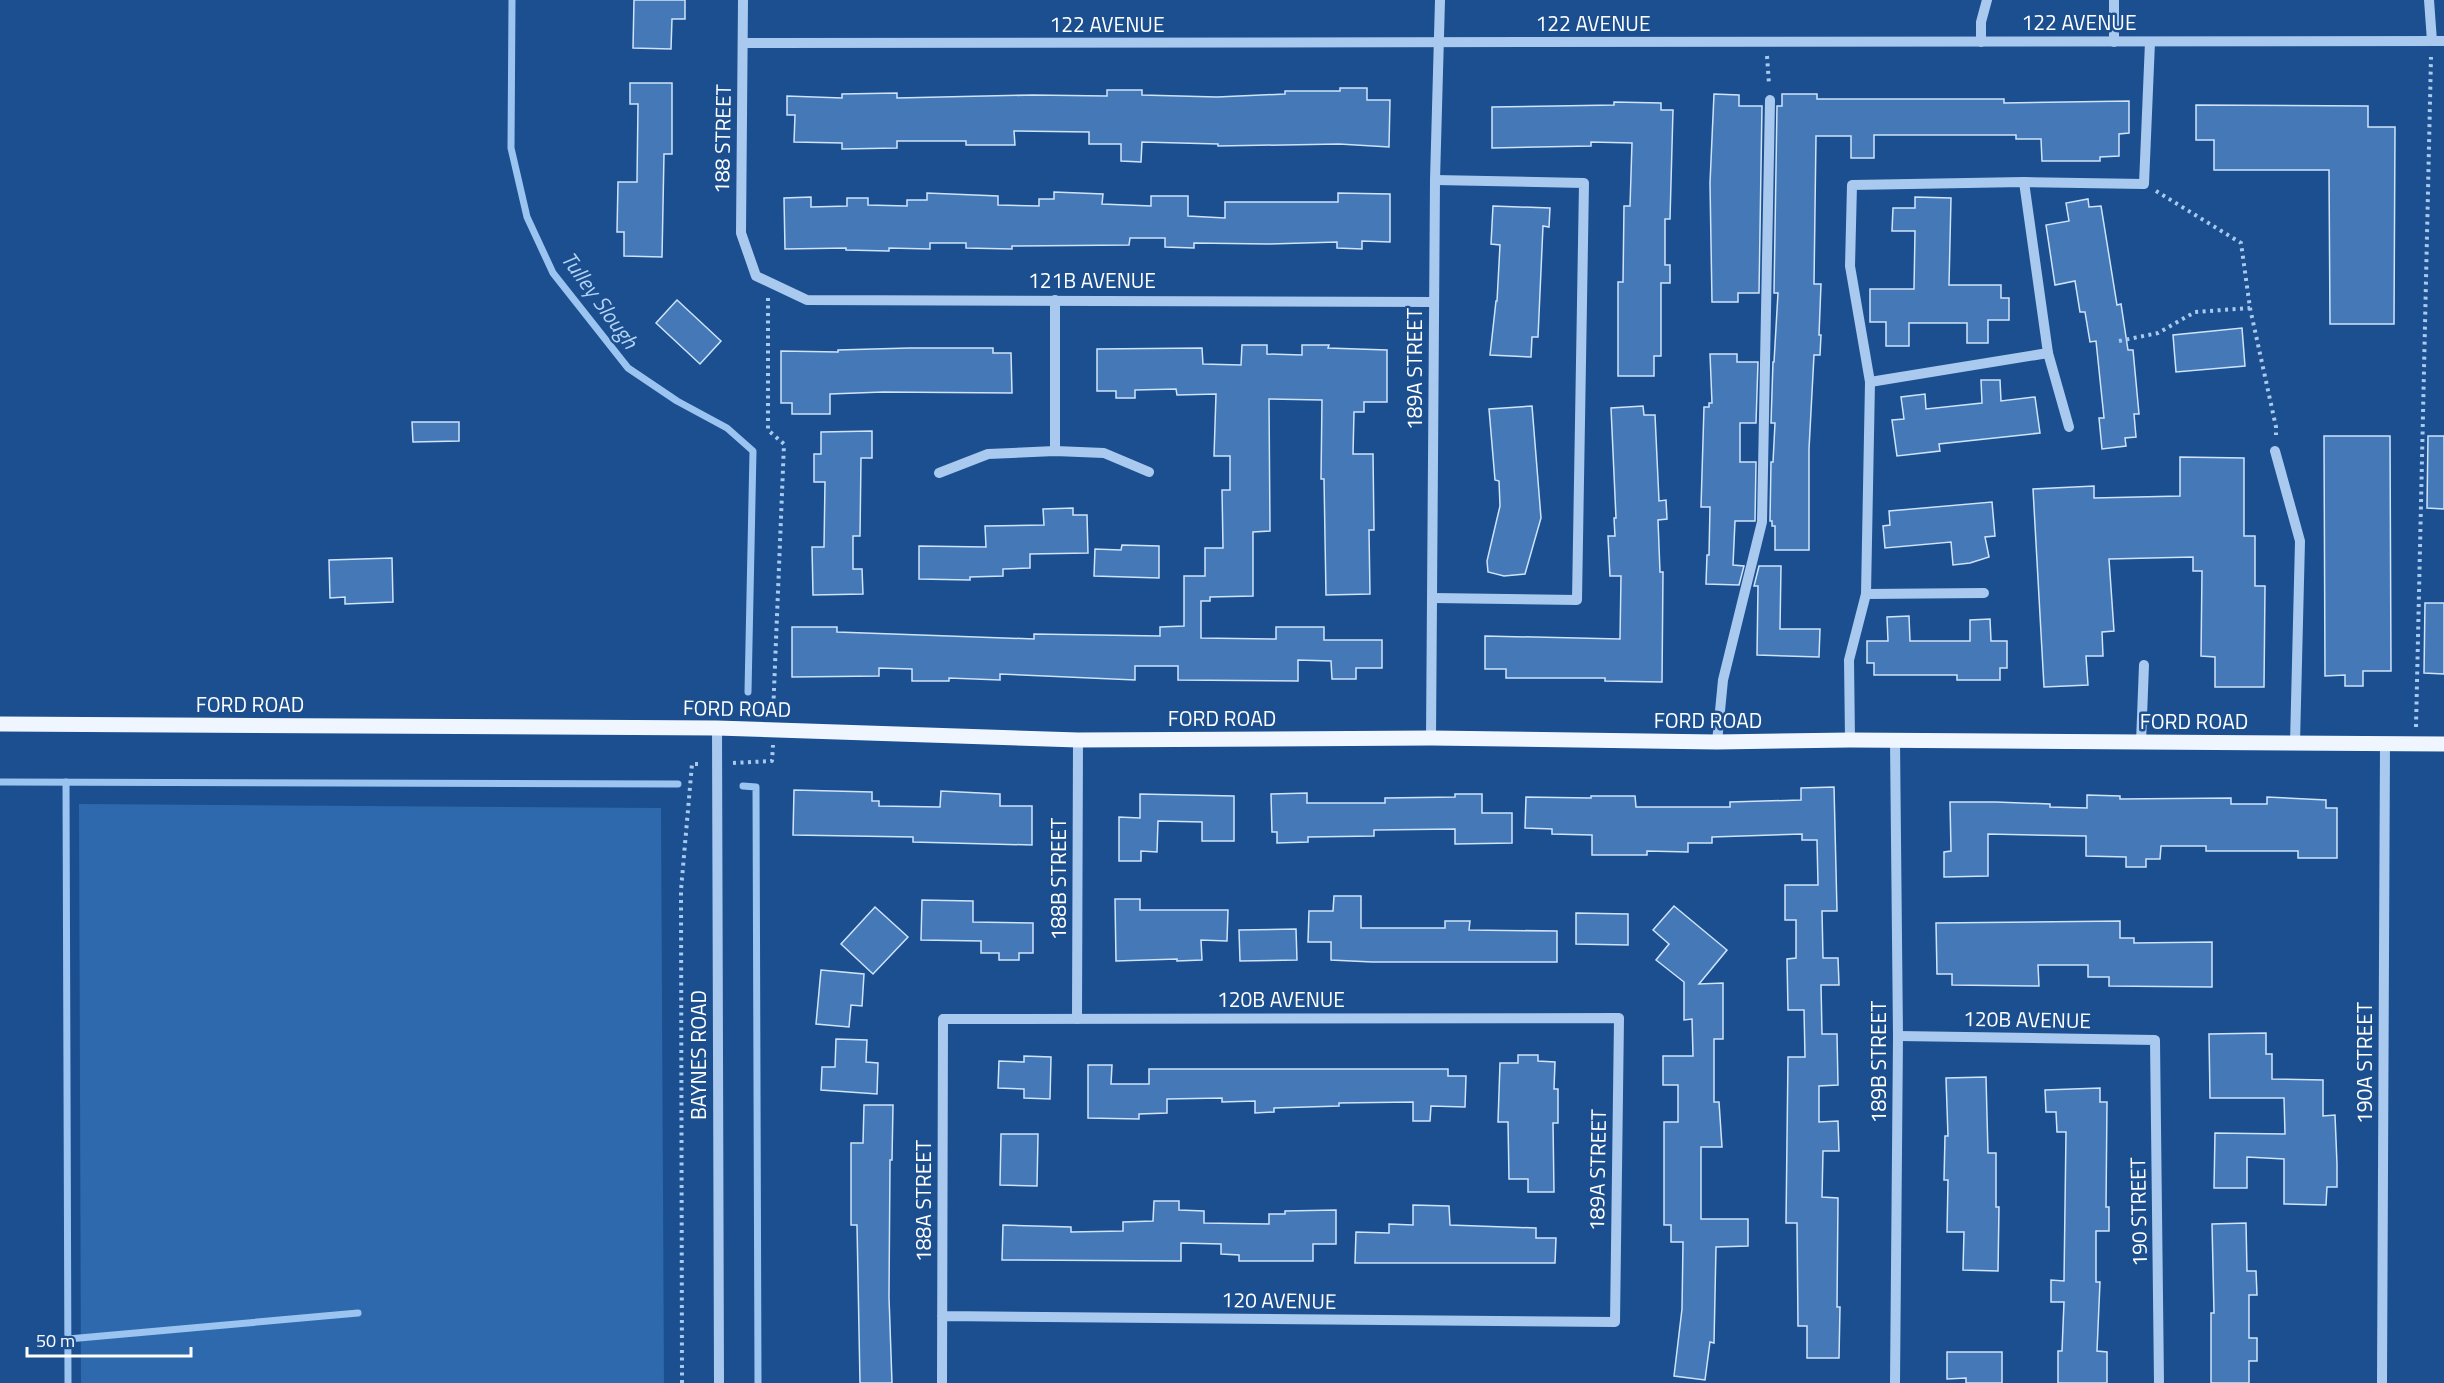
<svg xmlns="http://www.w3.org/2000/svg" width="2444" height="1383" font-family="'Titillium Web',sans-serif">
  <rect width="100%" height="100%" fill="#1b4f8f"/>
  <path fill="#2e69ad" d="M79,804L661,808L664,1383H81Z"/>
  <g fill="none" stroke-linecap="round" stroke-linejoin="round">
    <g stroke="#9cc4f0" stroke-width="7">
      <path d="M512,0L511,148L527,217L553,273L628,368L677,401L727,428L753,451L748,692"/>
      <path d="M0,782L678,784"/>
      <path d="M66,782L68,1383"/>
      <path d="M743,786L756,787L758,1383"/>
      <path d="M68,1339L358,1313"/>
    </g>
  </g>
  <g fill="#4478b7" stroke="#cfe3fa" stroke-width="1.5">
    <path d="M634,0H685V19H672L671,49L633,48Z"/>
    <path d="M630,83H672V154H664L662,257L624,256V232H617L618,182H637L638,104H630Z"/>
    <path d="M1340,88H1367V100H1390L1389,147L1339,144L1218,146V144L1142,142L1141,162L1121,161V144H1089V132L1014,131L1015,145H966V141H897V148L842,149V143L794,142L795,115H787V96L842,98V94L897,93V98L1033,95L1107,96V90H1142V95L1217,97L1285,94V91H1340Z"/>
    <path d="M1714,94L1739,95V106H1762L1759,293H1738V302H1712L1710,183Z"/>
    <path d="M1782,94H1817V99H2004V103L2129,101V133L2119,134V156L2100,157V161H2042L2041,139H2016V135H1874V158H1851V136H1816L1814,284H1821L1819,335H1821L1820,355H1814L1809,449V550H1775V526H1772V521H1770L1771,462H1773L1775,423H1771L1773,362H1774L1778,293H1774L1777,106H1782Z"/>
    <path d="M1614,102L1661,103V110H1673L1670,219H1665V265H1670V283H1661V356H1654V376H1618V282H1623L1624,206H1630L1632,143L1591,142V146L1492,148V107L1614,105Z"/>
    <path d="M2196,105L2368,106V127H2395L2394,324H2330L2329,170H2214V140H2196Z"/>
    <path d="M1054,192L1103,194L1102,204L1151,206V196H1188V216L1225,218V202H1338V193L1390,194V242L1362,241V249L1337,248V242L1268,244L1194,243V248L1165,247V238H1130L1129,245L1012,246V249L966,248V243H930V249L889,248V251L846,250V248L785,249L784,198L811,197V207L847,206V198H868V205L907,206V200H927V193L998,196V205L1039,206V199H1054Z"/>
    <path d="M1915,197L1951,198L1949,285H2001V298H2009V320H1988V343H1967V323H1909V346H1886V322H1870V289H1914L1915,231H1892L1893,208H1915Z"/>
    <path d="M2088,199L2089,207L2101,206L2117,305L2121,304L2128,350H2133L2139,414H2134L2136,437L2125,438L2126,446L2102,449L2099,418H2104L2096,341L2090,342L2085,312H2080L2075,281L2055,285L2046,225L2069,221L2066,203Z"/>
    <path d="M1493,206L1550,208L1549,227L1543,226L1538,337H1532L1531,357L1490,355L1496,301H1497L1500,245L1491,244Z"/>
    <path d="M677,300L721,341L700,364L656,323Z"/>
    <path d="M2242,328L2245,366L2176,372L2173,335Z"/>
    <path d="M1242,345H1267V354L1302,355V345H1329L1328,348L1387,350V402H1364V412H1354L1353,454H1373L1374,530H1369L1370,594L1326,595L1324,479H1321L1322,400L1269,399L1270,531L1253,532V596L1210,597V601H1201V638L1276,639V627H1324V640H1382V668H1356V679H1332L1331,661L1298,660V681L1178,680V666H1135V680L1000,674V680L949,678V681H912V669L879,668V676L792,677V627H837V632L1034,639V634L1160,636V627L1184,626V576H1205V548H1223L1222,490H1230V456H1214L1216,394L1177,395L1176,389L1135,390V398H1116V391H1097V349L1202,348L1203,364L1241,365Z"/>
    <path d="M909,348H993V353H1011L1012,393L883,392L830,394V414H792V403H781V351L838,352V350Z"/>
    <path d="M1710,354H1737V362H1758L1756,423H1740V462H1756L1755,521H1735L1733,565L1744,566L1739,585L1706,584L1707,555H1709L1710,507H1701L1704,407H1709V403H1712Z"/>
    <path d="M1981,380H2000L2001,401L2035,397L2040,433L1939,444L1940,451L1897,456L1892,420L1904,419L1901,397L1925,394L1926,409L1982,403Z"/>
    <path d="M1532,406L1541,518L1525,574L1504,576L1488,572L1487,561L1500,506L1499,481L1495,480L1489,409Z"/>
    <path d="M1643,406L1644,415H1655L1659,501L1666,500L1667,519L1658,520L1660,572H1663L1662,682L1605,681V678H1506V669H1485V636L1620,639L1621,576H1610L1608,536H1615L1614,518H1616L1611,408Z"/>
    <path d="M412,422H459V441L413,442Z"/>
    <path d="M872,431V458H861L860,536H853V569H862L863,594L813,595L812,547H824L825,482H814V454H821V432Z"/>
    <path d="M2324,436H2390L2391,671H2363V686H2345V675L2325,676Z"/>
    <path d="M2428,436H2444V509L2427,508Z"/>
    <path d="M2180,457L2244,458V536H2255V586H2265L2264,687H2215V657L2201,656L2202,571H2193V557L2109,559L2114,631L2102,632L2103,656H2086L2088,685L2044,687L2033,489L2094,486V498L2180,496Z"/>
    <path d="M1992,502L1995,536L1985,537L1989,557L1970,563L1953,565L1951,542L1885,548L1883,526L1890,525L1889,511Z"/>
    <path d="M1073,508V515H1087L1088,553L1030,554V568L1003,569V576L970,577V580L919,579V546L986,547L985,526L1044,525L1043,509Z"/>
    <path d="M1122,545L1159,546V578L1094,576L1095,549L1121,550Z"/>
    <path d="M392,558L393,602L345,604V597L330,598L329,560Z"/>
    <path d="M1759,566H1781L1780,629H1820L1819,657L1757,655L1758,586H1754Z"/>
    <path d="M2425,603H2444V674L2424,673Z"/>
    <path d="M1909,616L1910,641H1970V620L1990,619L1991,641H2007V668H2000V680H1957V675H1874V663H1867V641H1888L1887,617Z"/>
    <path d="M1834,787L1837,911H1822L1823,958H1838L1839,985H1821L1822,1034H1837L1838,1085L1819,1086V1122L1838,1121L1839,1151H1823L1822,1197L1838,1198L1837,1307H1840L1839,1358H1807V1326H1798L1797,1223H1786L1788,1057H1805L1804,1010H1788L1787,959L1796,958V920H1785V885H1818L1817,840H1802V834L1712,837V843H1688V852L1647,851V855H1592V835L1552,834V829L1525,828L1526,797L1591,798V796H1635L1636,807H1730V802L1801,800V788Z"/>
    <path d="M794,790L872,792V801H879V806L940,807L941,791L1000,794V806H1032V845L913,842V837L793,835Z"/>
    <path d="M1307,793V803H1385V798L1455,797V794H1482V813H1512V843L1455,844V829L1374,830V836L1308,837V842L1277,843V832H1272L1271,794Z"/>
    <path d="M1140,794L1234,796V841H1202V822L1158,821L1157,852L1141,851V861H1119V817L1140,818Z"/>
    <path d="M2087,795L2120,796V799L2231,798V804H2267V797L2326,800V808H2337V858H2298V851H2206V846H2161L2160,859H2146V867H2126V857L2086,856V836L1988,834V876L1944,877V852L1951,851L1950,802H1996L2050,804V807L2087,808Z"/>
    <path d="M1334,896H1361V928H1445V921H1470L1469,930L1557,931V962H1372L1331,960V942H1308L1309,911H1333Z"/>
    <path d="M1115,899H1140V910H1228L1227,941L1201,940L1202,960L1177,961V959L1116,961Z"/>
    <path d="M922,900L973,901V922L1033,923V953H1019V960H999V953H981V941L921,940Z"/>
    <path d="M1674,906L1727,950L1699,984L1723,983V1039H1714V1102H1719L1722,1147H1701V1219H1748V1246L1716,1247L1714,1343L1710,1342L1705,1380L1674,1376L1682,1309L1683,1242H1671V1225H1664V1122H1678V1085H1663V1056H1693L1692,1019L1684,1020V982L1656,960L1669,944L1653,930Z"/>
    <path d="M875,907L908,937L873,974L841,944Z"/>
    <path d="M1576,913L1628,914V945L1576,944Z"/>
    <path d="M2120,921V938H2134V943L2212,942V987L2109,986V977H2088V965H2038L2039,986L1952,985V974H1937L1936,923Z"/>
    <path d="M1296,929L1297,960L1240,961L1239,930Z"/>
    <path d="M821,970L864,974L862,1006L851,1005L849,1027L816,1024Z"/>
    <path d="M2266,1033V1054H2272V1079L2323,1080V1116L2335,1115L2337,1164V1187H2327L2326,1205L2284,1204V1159L2247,1157V1188H2214L2215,1133L2285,1134L2284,1098H2210L2209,1034Z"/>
    <path d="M836,1039L867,1040L866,1062L878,1063L877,1094L821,1090L822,1067H835Z"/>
    <path d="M1518,1055H1538V1061L1555,1062L1554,1089H1558V1123H1553L1554,1192H1528V1179H1509L1508,1122H1498L1500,1063H1518Z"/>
    <path d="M1024,1056L1051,1057L1050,1099L1024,1098V1089L998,1088L999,1061L1024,1062Z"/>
    <path d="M1088,1065H1112L1111,1084H1149V1069H1448V1076H1466L1465,1107L1431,1106L1430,1121H1413V1102L1339,1103V1106L1274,1108V1112L1255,1113V1101L1222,1102V1098L1167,1099V1113L1139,1114V1119L1088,1118Z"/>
    <path d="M1986,1077L1988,1153H1996V1207H1999L1998,1271L1963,1270L1964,1232H1947L1948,1180H1944L1945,1136H1948L1946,1078Z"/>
    <path d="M2100,1088V1102H2107L2106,1207H2109V1231H2096V1282H2100L2097,1351L2107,1352V1383H2058V1351H2062L2064,1302H2051V1280L2064,1281L2066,1132H2057L2056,1112H2046L2045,1090Z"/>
    <path d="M864,1105H893L892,1160H890L889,1297L892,1383H860L857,1225H851V1143H863Z"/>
    <path d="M1001,1134H1038L1037,1186L1000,1185Z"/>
    <path d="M1154,1201H1179V1210L1204,1211V1223L1269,1224V1214H1285V1211L1336,1210V1244H1313V1261H1239V1255L1221,1254V1244L1181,1243V1261L1002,1260L1003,1225L1071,1227V1232L1123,1231V1222L1153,1221Z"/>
    <path d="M1413,1205L1449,1206L1450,1225L1536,1228V1238H1556L1555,1263H1355L1356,1232L1389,1233V1224L1413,1225Z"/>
    <path d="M2246,1223L2247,1271H2256L2257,1295H2249V1338H2257V1361H2249V1383H2211V1313H2214L2212,1224Z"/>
    <path d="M1947,1352H2002V1383H1966V1378L1947,1379Z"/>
  </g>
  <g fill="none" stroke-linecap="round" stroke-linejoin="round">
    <g stroke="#a9c9ee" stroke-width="4" stroke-dasharray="3 4.5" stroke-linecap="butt">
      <path d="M1767,56L1769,84"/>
      <path d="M2156,191L2241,243L2250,308L2276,427V435"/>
      <path d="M768,298V430L784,444L773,714"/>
      <path d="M2119,341L2158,333L2195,312L2250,308"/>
      <path d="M2416,727L2431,57"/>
      <path d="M733,763L772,761L773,745"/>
      <path d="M682,1383L681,890L692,764H701"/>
    </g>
    <g stroke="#a9c9ee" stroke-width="10">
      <path d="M743,0L741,233L756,276L807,300L1434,302"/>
      <path d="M2429,0L2432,41"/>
      <path d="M1981,42V22L1987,0"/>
      <path d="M2114,42V0"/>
      <path d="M743,43L2444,41"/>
      <path d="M2024,182L2048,353L2069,427"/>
      <path d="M1055,300V451"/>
      <path d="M1870,382L2048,353"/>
      <path d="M2275,451L2300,541L2295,743"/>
      <path d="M939,473L988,454L1055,451L1104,453L1149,472"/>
      <path d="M1866,594L1984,593"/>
      <path d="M1433,598L1577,600L1584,183L1435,180"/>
      <path d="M717,728L719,1383"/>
      <path d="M1431,738L1435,180L1440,0"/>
      <path d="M1850,740L1849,660L1866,594L1870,382L1850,266L1852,185L2024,182L2144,184L2150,42"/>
      <path d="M1895,741L1898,1036L1895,1383"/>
      <path d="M1717,742L1723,680L1762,522L1770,100"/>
      <path d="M2141,742L2144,665"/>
      <path d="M1077,1019L1078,740"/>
      <path d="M1898,1036L2155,1040L2159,1383"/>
      <path d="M942,1316L1615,1322L1619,1018L943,1019L942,1383"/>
      <path d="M2382,1383L2385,743"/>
    </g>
    <path stroke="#f0f6ff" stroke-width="15" d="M0,724L717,728L1078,740L1431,738L1717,742L1850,740L2444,744"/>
  </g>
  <g text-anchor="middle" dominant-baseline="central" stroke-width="5" stroke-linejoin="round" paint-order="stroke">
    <g font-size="21" fill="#fff" stroke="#1b4f8f">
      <text x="2079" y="22">122 AVENUE</text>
      <text x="1593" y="23">122 AVENUE</text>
      <text x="1107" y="24">122 AVENUE</text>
      <text transform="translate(722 139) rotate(-89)">188 STREET</text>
      <text x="1092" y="280">121B AVENUE</text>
      <text transform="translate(1414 369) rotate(-90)">189A STREET</text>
      <text x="250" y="704">FORD ROAD</text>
      <text transform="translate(737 708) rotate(1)">FORD ROAD</text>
      <text x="1222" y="718">FORD ROAD</text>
      <text x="1708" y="720">FORD ROAD</text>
      <text x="2194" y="721">FORD ROAD</text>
      <text transform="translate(1058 879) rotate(-90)">188B STREET</text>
      <text x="1281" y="999">120B AVENUE</text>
      <text transform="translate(2027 1019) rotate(1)">120B AVENUE</text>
      <text transform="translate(698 1055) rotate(-90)">BAYNES ROAD</text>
      <text transform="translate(1878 1062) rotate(-90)">189B STREET</text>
      <text transform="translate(2364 1063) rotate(-90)">190A STREET</text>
      <text transform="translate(1597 1170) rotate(-89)">189A STREET</text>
      <text transform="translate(923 1201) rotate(-90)">188A STREET</text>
      <text transform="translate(2138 1212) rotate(-91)">190 STREET</text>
      <text transform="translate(1279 1300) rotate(1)">120 AVENUE</text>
    </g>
    <g font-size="22" font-style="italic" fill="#b5d3f5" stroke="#1b4f8f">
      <text transform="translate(600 300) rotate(54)">Tulley Slough</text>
    </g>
  </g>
  <path d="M27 1347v9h164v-9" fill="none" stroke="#ffffff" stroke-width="3"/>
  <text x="36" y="1347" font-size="18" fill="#ffffff" stroke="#1b4f8f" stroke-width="4.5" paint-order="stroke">50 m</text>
</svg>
